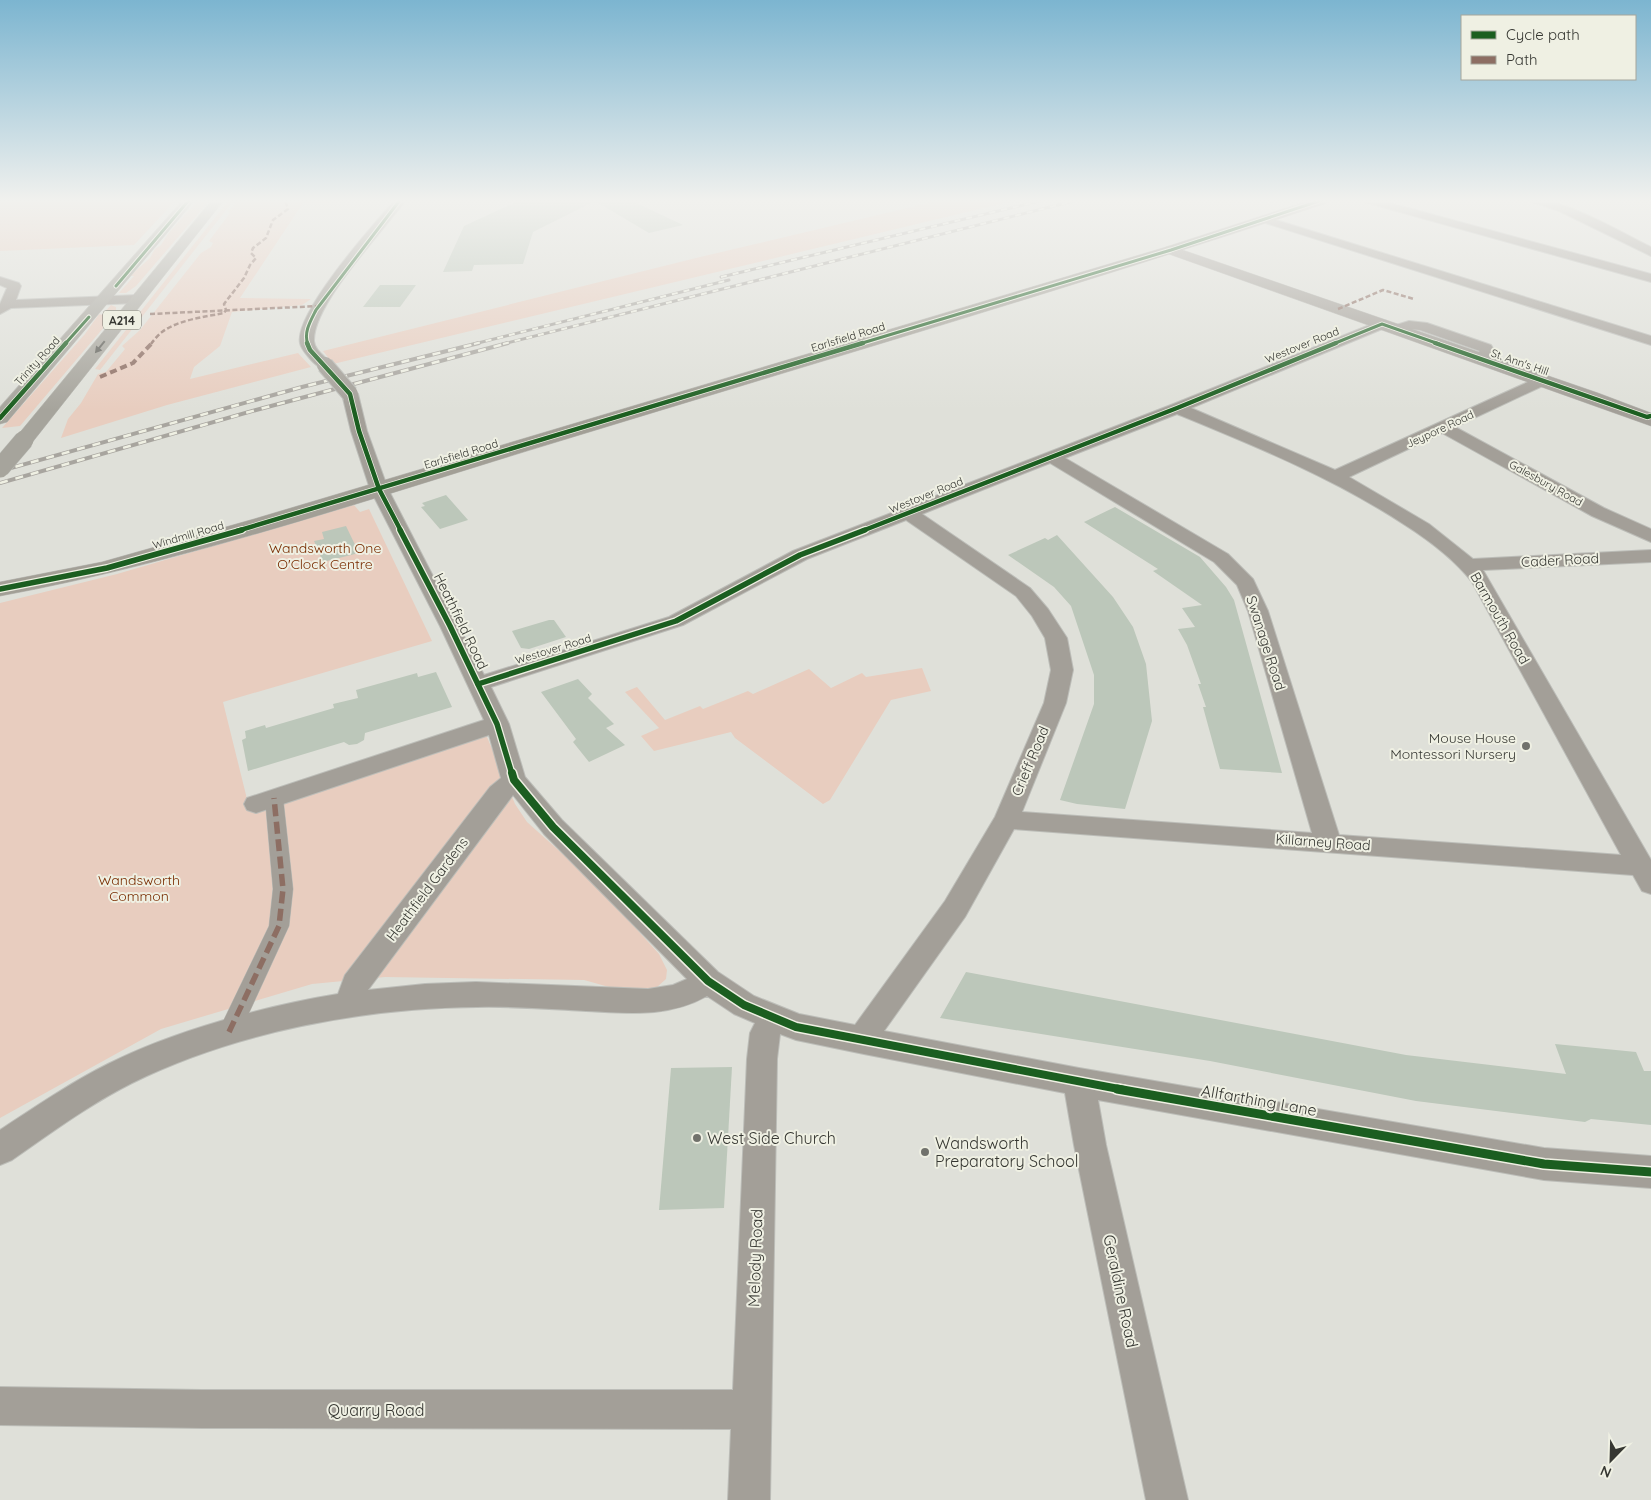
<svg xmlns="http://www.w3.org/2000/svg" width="1651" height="1500" font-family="Quicksand,sans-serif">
  <rect width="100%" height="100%" fill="#dfe0d9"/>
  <g fill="#e8cdbf">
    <path d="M0,200H176L134,245L0,251Z"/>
    <path d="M198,200H210L136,286L126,293H119L134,276H130L150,258L155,249L161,245L168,234Z"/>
    <path d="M229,200H234L100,370L95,369Z"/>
    <path d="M236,200H380L378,201L303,203L240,298L311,299L302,305L232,312L220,346L194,367L190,379L298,353L311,367L167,405L61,438L68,419L81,403L98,374L106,372L125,349L122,346L140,330L201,253L211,247L213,243L209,241L230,213L228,211L233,207Z"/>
    <path d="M941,200H1017L333,364L323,351L696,258Z"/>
    <path d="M111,305L116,307V313L20,426L2,428L85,334L99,314L102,315Z"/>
    <path d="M354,505L360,512L369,509L432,641L223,702L247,799L468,732L487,737L515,804L527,822L595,883L659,954L667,970L666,979L656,988L634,991L609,987L584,980L385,977L312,984L161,1029L0,1118V603L117,574Z"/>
    <path d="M922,668L931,691L891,700L830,800L823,804L735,738L731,732L654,751L641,736L659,728L625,692L637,687L665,720L700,706L703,709L748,691L753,694L809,669L831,688L862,673L866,677Z"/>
  </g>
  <g fill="#bcc7ba">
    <path d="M520,200H630L683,225L649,233L595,201L533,232L523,264L474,265L472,271L443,272L464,226Z"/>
    <path d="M380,285H416L400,307H363Z"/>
    <path d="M446,495L468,520L440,529L421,507L425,506L422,503Z"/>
    <path d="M1115,507L1200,557L1226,587L1234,600L1282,773L1220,769L1203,707H1206L1198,684H1201L1187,645L1178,629L1195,627L1182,608L1202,605L1153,571L1158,569L1084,522Z"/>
    <path d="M346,526L359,553L323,562L314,541L324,539L322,532Z"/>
    <path d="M1057,535L1113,597L1133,627L1146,664L1152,721L1125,809L1077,804L1060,800L1094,704V675L1071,606L1054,587L1008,555L1045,538L1048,540Z"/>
    <path d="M549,620H554L566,637L529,649L521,648L512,631Z"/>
    <path d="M436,672L452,707L365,733L364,740L357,744L349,745L344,742L248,771L242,740L246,738L245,731L265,725L266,728L334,708L333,704L358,698L356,690L417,673L418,677Z"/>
    <path d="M578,679L592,694L588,698L614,724L606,728L625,745L589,762L573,742L576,739L541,692Z"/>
    <path d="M966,972L1406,1055L1566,1074L1555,1044L1636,1052L1644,1071H1651V1125L1591,1119L1585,1122L1416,1101L1210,1061L940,1018Z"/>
    <path d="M732,1067L724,1208L659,1210L671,1068Z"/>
  </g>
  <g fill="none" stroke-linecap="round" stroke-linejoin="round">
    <defs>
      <path id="pedestrian" d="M274,791L280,793L283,798L293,889L289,926L237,1039L229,1042L221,1039L218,1032L269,926L273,889L265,798L268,793Z"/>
      <g id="minor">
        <path d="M395,200H406C383,231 313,304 314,341C315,352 327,357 332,365L330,368C321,370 317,366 311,360C307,355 301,349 300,343C294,313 374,224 395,200Z"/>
        <path d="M1362,200H1379L1651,274V282L1364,202Z"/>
        <path d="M1530,200C1561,196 1622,233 1651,247V256L1559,211L1532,202Z"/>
        <path d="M1263,216L1651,336V345L1259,221L1257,219Z"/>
        <path d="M0,277L19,283L21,286L16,300L138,295L145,299L138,303L11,308L0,314V304L7,288L0,285Z"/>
        <path d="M1382,320L1387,321L1389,324L1387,327L1191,408L1335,470L1539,377H1549L1552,380L1549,383L1455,427L1604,508L1651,529V542L1592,516L1442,433L1349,477L1429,524L1473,559L1651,550V562L1483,570L1651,860V894L1642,891L1633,875L1014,829L965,917L884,1031L1079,1068L1544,1148L1651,1156V1188L1544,1180L1098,1100L1106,1145L1188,1500H1146L1074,1145L1065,1093L864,1054L796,1040L780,1034L777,1059L770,1500H728L731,1429L202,1428L0,1425V1387L202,1390H733L747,1059L750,1033L755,1023L734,1014L707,996C668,1018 629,1013 586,1011C550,1009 513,1006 477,1007C363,1008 235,1032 132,1083C90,1104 51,1133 12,1160L0,1165V1130C35,1107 70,1083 108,1064C173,1031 265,1006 338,994L345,975L490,787L501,778L489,735L256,813L247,810L244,804L247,798L484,720L440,626L370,489L351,431L342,394L345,391H355L358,394L367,431L388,489L484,675L669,617L793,551L1171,405ZM1177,414C1255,446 1334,478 1405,525C1430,541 1454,559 1472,582L1621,855L1339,835L1268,611L1253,579L1228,554L1065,458ZM1050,463L1214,562L1237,585L1248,611L1312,833L1022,812L1066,703L1073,670L1067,638L1048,609L1030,588L922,514ZM906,520L1016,596L1032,616L1045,638L1051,670L1044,703L995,817L945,901L855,1025L799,1014L754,996L718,972L562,820L525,777L509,724L491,687L683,625L807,559ZM513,795L544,834L687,979L673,985L648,989L476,982L425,984L368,990Z"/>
        <path d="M1409,321L1427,323L1491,345L1495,352C1490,359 1481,363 1473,361L1471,358L1480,351L1420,330L1410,329L1398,333L1391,329L1393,326Z"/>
      </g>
      <path id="tertiary" d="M1171,246L1598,393L1651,413V426L1166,253L1164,250L1166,247Z"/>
      <path id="secondary" d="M1311,200H1328L1327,203C1074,287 818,362 563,440C378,496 190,561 0,596V582L102,562L254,519L1166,247Z"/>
      <g id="trunk">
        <path d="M183,200H195L7,422L0,424V407Z"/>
        <path d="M212,200H224L31,444L24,446L17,444L14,440L17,436Z"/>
      </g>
    </defs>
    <use href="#pedestrian" stroke="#bcbdb8" stroke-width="1"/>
    <use href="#minor" stroke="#bcbdb8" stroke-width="2"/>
    <use href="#tertiary" stroke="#bcbdb8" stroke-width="1"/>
    <use href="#secondary" stroke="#bcbdb8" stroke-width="1"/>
    <use href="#trunk" stroke="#bcbdb8" stroke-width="1"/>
    <use href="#pedestrian" fill="#a39f98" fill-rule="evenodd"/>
    <use href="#minor" fill="#a39f98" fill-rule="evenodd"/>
    <use href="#tertiary" fill="#a39f98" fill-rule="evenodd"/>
    <use href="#secondary" fill="#a29f96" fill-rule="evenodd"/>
    <use href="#trunk" fill="#a6a49c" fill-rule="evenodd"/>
    <defs>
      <g id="rail-far1">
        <path d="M721,277L1044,200"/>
        <path d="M474,344L729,280"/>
        <path d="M503,344L1078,200"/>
      </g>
      <g id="rail">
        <path d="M0,471L302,387L479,343"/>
        <path d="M0,483L256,410L508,343"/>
      </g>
    </defs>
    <use href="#rail-far1" stroke="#a8a59f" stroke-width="3"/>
    <use href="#rail" stroke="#a8a59f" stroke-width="4"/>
    <use href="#rail-far1" stroke="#eff0e3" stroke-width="2" stroke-dasharray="6" stroke-linecap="butt"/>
    <use href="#rail" stroke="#eff0e3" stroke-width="2.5" stroke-dasharray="8" stroke-linecap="butt"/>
    <defs>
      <path id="minor-bridge" d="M325,365L350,394"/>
      <path id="trunk-bridge" d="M0,468L24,440"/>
    </defs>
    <use href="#minor-bridge" stroke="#bcbdb8" stroke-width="18" stroke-linecap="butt"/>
    <use href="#trunk-bridge" stroke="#bcbdb8" stroke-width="20" stroke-linecap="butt"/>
    <use href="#minor-bridge" stroke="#a39f98" stroke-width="16"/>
    <use href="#trunk-bridge" stroke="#a6a49c" stroke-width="19"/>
    <g stroke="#8d6e63" stroke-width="2.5" stroke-dasharray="5 2.5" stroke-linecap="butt">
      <path d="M1338,309L1383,290L1414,299"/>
      <path d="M150,314L319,306"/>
      <path d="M151,344C154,340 158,335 162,332C178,320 204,317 224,313L226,310L224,304L244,278L250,265L256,258L251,253L253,248L266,238L273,220L288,209L286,203L289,200"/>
    </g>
    <path stroke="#8d6e63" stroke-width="4" stroke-dasharray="7 4" stroke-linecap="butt" d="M100,377L133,363L152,343"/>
    <path stroke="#8d6e63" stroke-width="5.5" stroke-dasharray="12 5.5" stroke-linecap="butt" d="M229,1032L279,926L283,889L274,798"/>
    <defs>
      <g id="cycleway-far4">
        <path d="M116,286L189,200"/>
        <path d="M65,344L89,317"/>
        <path d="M308,344C303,333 311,320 316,310L400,200"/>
        <path d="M859,344L1171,250L1322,200"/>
        <path d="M1333,344L1382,324L1439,344"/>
      </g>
      <g id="cycleway-far3">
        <path d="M307,343L310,350L350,394L359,431L379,489L401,531"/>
        <path d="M1435,343L1647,417L1651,416"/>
        <path d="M0,418L66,343"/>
        <path d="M237,531L863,343"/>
        <path d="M862,531L1177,408L1336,343"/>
      </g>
      <g id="cycleway-far2">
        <path d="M400,530L450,626L497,724L512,774"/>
        <path d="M0,589L107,568L242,530"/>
        <path d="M478,684L676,621L800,555L865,530"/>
      </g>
      <path id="cycleway-far1" d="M512,773L514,780L553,827L708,981L744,1005L796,1027L1124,1090"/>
      <path id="cycleway" d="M1117,1089L1544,1164L1651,1172"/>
    </defs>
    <use href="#cycleway-far4" stroke="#eff0e3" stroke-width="5"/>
    <use href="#cycleway-far3" stroke="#eff0e3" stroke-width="6"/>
    <use href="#cycleway-far2" stroke="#eff0e3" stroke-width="8"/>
    <use href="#cycleway-far1" stroke="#eff0e3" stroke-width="11"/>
    <use href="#cycleway" stroke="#eff0e3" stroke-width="12"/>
    <use href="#cycleway-far4" stroke="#1b5e20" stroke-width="3"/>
    <use href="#cycleway-far3" stroke="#1b5e20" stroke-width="4.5"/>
    <use href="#cycleway-far2" stroke="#1b5e20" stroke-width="5.5"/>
    <use href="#cycleway-far1" stroke="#1b5e20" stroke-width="8"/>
    <use href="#cycleway" stroke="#1b5e20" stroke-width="9"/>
  </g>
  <defs><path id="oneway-solid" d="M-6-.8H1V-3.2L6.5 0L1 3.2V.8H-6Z" transform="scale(1.25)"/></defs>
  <use fill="#5d5d57" href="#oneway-solid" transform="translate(100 347) rotate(129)"/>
  <linearGradient id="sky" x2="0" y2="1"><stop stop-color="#7cb5d0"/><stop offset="0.49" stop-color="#f1f1ee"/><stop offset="1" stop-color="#f1f1ee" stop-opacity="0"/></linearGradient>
  <rect width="1651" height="410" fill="url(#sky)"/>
  <g fill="#71726c" stroke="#eff0e3" stroke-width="2">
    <circle cx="1526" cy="746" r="5"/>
    <circle cx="697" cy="1138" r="5"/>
    <circle cx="925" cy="1152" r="5"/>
  </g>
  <g text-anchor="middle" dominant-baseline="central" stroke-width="4" stroke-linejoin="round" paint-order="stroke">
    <g font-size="11" fill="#363732" stroke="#eff0e3">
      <text transform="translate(848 337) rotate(-17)">Earlsfield Road</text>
      <text transform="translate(1302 345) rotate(-22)">Westover Road</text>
      <text transform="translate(37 361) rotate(-48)">Trinity Road</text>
      <text transform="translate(1520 362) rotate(19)">St. Ann's Hill</text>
      <text transform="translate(1440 429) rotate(-25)">Jeypore Road</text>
      <text transform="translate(461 454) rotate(-17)">Earlsfield Road</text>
      <text transform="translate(1546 483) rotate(29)">Galesbury Road</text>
      <text transform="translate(926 495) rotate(-22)">Westover Road</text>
      <text transform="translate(188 535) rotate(-16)">Windmill Road</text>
      <text transform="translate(553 649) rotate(-17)">Westover Road</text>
    </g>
    <rect fill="#eff0e3" stroke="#6e6e67" stroke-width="1" x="103" y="310.5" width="38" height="19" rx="4"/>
    <g font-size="12" font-weight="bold" fill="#363732">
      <text x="122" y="320">A214</text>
    </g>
    <g font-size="14" fill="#792c01" stroke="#eff0e3">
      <text x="325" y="548">Wandsworth One<tspan x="325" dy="16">O'Clock Centre</tspan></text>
      <text x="139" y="880">Wandsworth<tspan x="139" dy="16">Common</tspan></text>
    </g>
    <g font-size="14" fill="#363732" stroke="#eff0e3">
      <text transform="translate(1560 560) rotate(-3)">Cader Road</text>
      <text transform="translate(1500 618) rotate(60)">Barmouth Road</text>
      <text transform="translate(461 621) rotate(64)">Heathfield Road</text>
      <text transform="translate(1266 643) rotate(72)">Swanage Road</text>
      <text transform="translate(1030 761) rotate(-67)">Crieff Road</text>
      <text transform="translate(1323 842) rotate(4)">Killarney Road</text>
      <text transform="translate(427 889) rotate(-53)">Heathfield Gardens</text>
    </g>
    <g font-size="14" fill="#363732" stroke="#eff0e3" text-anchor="end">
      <text x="1516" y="738">Mouse House<tspan x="1516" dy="16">Montessori Nursery</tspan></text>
    </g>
    <g font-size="16" fill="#363732" stroke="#eff0e3">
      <text transform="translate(1259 1100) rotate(10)">Allfarthing Lane</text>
      <text transform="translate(755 1258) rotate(-88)">Melody Road</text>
      <text transform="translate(1121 1291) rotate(78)">Geraldine Road</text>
      <text x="376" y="1410">Quarry Road</text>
    </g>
    <g font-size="16" fill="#363732" stroke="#eff0e3" text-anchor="start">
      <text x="707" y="1138">West Side Church</text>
      <text x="935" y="1143">Wandsworth<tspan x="935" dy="18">Preparatory School</tspan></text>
    </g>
  </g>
  <rect x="1461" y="15" width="175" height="65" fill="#eff0e3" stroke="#a5a69c"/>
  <rect x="1471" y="31" width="25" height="8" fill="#1b5e20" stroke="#a5a69c"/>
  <text x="1506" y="40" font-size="15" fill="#363732">Cycle path</text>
  <rect x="1471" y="56" width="25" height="8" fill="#8d6e63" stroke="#a5a69c"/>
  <text x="1506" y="65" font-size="15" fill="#363732">Path</text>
  <g transform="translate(1611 1460) rotate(203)" stroke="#eff0e3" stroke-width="4" paint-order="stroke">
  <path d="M0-4L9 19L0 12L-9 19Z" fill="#363732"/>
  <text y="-8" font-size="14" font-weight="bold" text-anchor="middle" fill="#363732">N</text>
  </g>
</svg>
